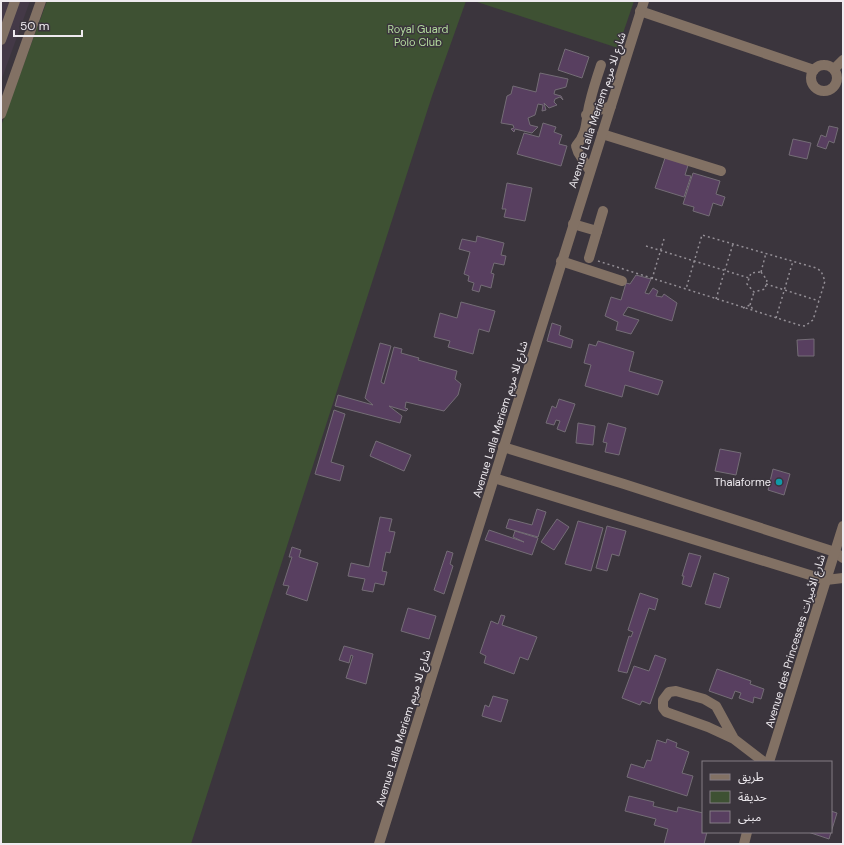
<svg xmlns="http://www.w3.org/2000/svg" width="844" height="845" font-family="'DM Sans','Noto Sans Arabic',sans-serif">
  <rect width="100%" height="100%" fill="#3b353d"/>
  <path fill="#443947" d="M1,1H30L1,81Z"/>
  <g fill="#3e5133">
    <path d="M47,1H466L432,96L191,844H1V126Z"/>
    <path d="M474,1H634L618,48Z"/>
  </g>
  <g fill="#583f60" stroke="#746d76">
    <path d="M565,49L589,57L582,78L558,70Z"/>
    <path d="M540,73L568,79L566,87L555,90L554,94L561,96L563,100L560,97L555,99L554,102L557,105L549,108L544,103L546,110L542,111L543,105L538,104L535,115L528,118L530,125L538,127L532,133L515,129L514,132L511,129L514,128L513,125L501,123L507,96L511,94L513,86L536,92Z"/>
    <path d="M543,123L556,127L554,132L562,135L559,144L567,146L561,166L517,154L524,133L539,137Z"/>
    <path d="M829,126L838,128L834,143L829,141L826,149L817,146L821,135L826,137Z"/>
    <path d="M793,139L811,143L807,159L789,155Z"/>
    <path d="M666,155L689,162L685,175L691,176L684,197L655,188Z"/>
    <path d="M693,173L720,181L716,194L725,197L722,206L713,203L709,216L693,211L694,207L683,204Z"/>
    <path d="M507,183L532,188L525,221L504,217L506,209H502Z"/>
    <path d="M477,236L504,243L501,255L506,256L504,265L494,263L491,273L494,274L491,288L481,285L479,292L472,290L474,283L468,281L469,276L464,274L470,252L459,249L462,239L476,242Z"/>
    <path d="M636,275L651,279L645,293L649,294L653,288L658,291L656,296L662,297L664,294L677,303L672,321L628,307L623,315L639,320L631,334L616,330L618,322L605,316L611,297L621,300L626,283L630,284Z"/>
    <path d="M461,302L495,311L489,332L479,329L473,354L448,347L450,341L434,337L440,313L457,318Z"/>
    <path d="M552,323L561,326L559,335L573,340L571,348L547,341Z"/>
    <path d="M814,339V356H798L797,340Z"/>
    <path d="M598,341L634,352L629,371L663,381L658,395L625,385L622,397L585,386L591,365L584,363L589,344L596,346Z"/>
    <path d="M380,343L391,346L381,382L384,384L394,347L402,349L401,353L419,358L418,360L457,371L455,379L461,384L458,395L444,411L406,402L405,408L408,409L406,411L389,406L402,416L400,423L335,406L338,395L373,405L365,398Z"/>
    <path d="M559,399L575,404L565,432L557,429L560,421L556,420L554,425L546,423L552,406L556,408Z"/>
    <path d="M334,410L345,414L331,462L344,466L340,481L315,474Z"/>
    <path d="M578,423L595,426L593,445L576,443Z"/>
    <path d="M608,423L626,428L619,455L605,452L607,443L603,442Z"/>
    <path d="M376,441L411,455L404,471L370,456Z"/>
    <path d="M720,449L741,453L736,475L715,471Z"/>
    <path d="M773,469L790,474L784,495L768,490Z"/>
    <path d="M537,509L546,512L538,537L506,528L509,519L532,525Z"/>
    <path d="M380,517L392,519L389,531L395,532L390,553L386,552L382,571L387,572L384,585L375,583L373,592L362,590L365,579L348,576L351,563L369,567Z"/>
    <path d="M557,519L569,527L554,550L541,542Z"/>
    <path d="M578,521L603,528L591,571L565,564Z"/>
    <path d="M607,526L626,531L619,556L612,554L607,571L596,568Z"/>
    <path d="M489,530L524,542L513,537L515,531L538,538L532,555L485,540Z"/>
    <path d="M292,547L301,550L299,557L318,563L307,601L286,594L289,586L283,585L292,557H289Z"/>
    <path d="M447,551L453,553L450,564L453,566L444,594L434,590Z"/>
    <path d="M689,553L701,556L691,587L682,584L684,576H682Z"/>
    <path d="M714,573L729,578L720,608L705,604Z"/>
    <path d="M640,593L658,599L655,610L649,608L627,673L618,671L629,636L631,637L633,632L628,630Z"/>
    <path d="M408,608L436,616L429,639L401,631Z"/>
    <path d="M501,615L505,616L502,625L537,637L528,660L520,657L514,674L484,663L486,656L480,653L491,621L498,624Z"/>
    <path d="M344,646L373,654L366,684L346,678L353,656L351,655L349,663L339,660Z"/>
    <path d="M655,655L666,659L650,704L642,701L640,705L622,698L634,666L649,671Z"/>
    <path d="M717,669L751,681L750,684L764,689L761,699L754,697L753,703L739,698L741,693L735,691L732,699L709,691Z"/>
    <path d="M493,696L508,700L501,722L482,716L485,705L489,707Z"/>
    <path d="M667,739L677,743L676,747L689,752L682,773L693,776L687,796L627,777L631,764L644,768L647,760L651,761L657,740L666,743Z"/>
    <path d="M629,796L654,802L653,806L677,812L678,807L703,813V832H707L704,844H664L668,829L654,825L656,819L625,811Z"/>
    <path d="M831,811L837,813L829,839L808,832H831Z"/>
  </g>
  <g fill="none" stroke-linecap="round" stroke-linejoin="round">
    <g stroke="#948f96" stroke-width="1.5" stroke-dasharray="2 3" stroke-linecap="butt">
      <path d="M646,246L749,278"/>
      <path d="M598,261L799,325L805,326L813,320L825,281L821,271L816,268L702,235L686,289"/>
      <path d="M761,272L767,280L765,289L754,292L747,284L751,273Z"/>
      <path d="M761,272L766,253"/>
      <path d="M652,279L664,239"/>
      <path d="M766,284L819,301"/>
      <path d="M716,299L733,244"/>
      <path d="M750,305L754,292"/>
      <path d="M743,308L750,305L754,311"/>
      <path d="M776,318L793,261"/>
    </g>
    <g stroke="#827164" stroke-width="10">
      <path d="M640,11L814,70"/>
      <path d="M1,40L15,1"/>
      <circle cx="824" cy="78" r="13"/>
      <path d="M834,69L843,60"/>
      <path d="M1,114L41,1"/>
      <path d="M586,115L611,106"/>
      <path d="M602,134L721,171"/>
      <path d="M590,171L578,152L576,146C589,131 585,120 590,102C593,89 597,77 601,65"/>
      <path d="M573,224L597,231"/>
      <path d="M589,258L603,211"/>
      <path d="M561,261L622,281"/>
      <path d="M503,447L624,484L835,552L843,558"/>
      <path d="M494,478L826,580L843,578"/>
      <path d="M734,739L716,706L704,699L676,691L669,692L663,700V708L666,712L708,727L734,739L764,762"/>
      <path d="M769,762L843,526"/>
      <path d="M379,844L644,1"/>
      <path d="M744,844L747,832"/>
    </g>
  </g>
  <circle fill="#0f9aa8" stroke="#3b353d" stroke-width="1.5" cx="779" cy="482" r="4"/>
  <g text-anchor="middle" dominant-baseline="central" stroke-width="3" stroke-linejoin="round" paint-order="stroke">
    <g font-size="11" fill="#b3db9e" stroke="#3b353d">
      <text x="418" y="29">Royal Guard<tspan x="418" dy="13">Polo Club</tspan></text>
    </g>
    <g font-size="11" fill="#eeeaef" stroke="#3b353d">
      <text transform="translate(597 110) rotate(-72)">Avenue Lalla Meriem شارع للا مريم</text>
      <text transform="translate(500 419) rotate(-73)">Avenue Lalla Meriem شارع للا مريم</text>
      <text transform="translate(795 641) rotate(-73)">Avenue des Princesses شارع الأميرات</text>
      <text transform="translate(403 728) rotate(-73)">Avenue Lalla Meriem شارع للا مريم</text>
    </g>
    <g font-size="11" fill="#eeeaef" stroke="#3b353d" text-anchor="end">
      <text x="771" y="482">Thalaforme</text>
    </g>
  </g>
  <rect width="844" height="845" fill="none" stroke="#eeeaef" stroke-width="4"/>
  <rect x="702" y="761" width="130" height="72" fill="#3b353d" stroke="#837d84"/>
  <rect x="710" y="774" width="20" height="6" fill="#827164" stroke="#837d84"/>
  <text x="738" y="781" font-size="12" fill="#eeeaef">طريق</text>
  <rect x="710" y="791" width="20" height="12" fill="#3e5133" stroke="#837d84"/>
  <text x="738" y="801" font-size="12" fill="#eeeaef">حديقة</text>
  <rect x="710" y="811" width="20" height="12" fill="#583f60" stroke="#837d84"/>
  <text x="738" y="821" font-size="12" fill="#eeeaef">مبنى</text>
  <path d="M14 30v6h68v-6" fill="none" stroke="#eeeaef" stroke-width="2"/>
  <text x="20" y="30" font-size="12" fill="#eeeaef" stroke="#3b353d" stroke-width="3" paint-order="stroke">50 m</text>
</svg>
